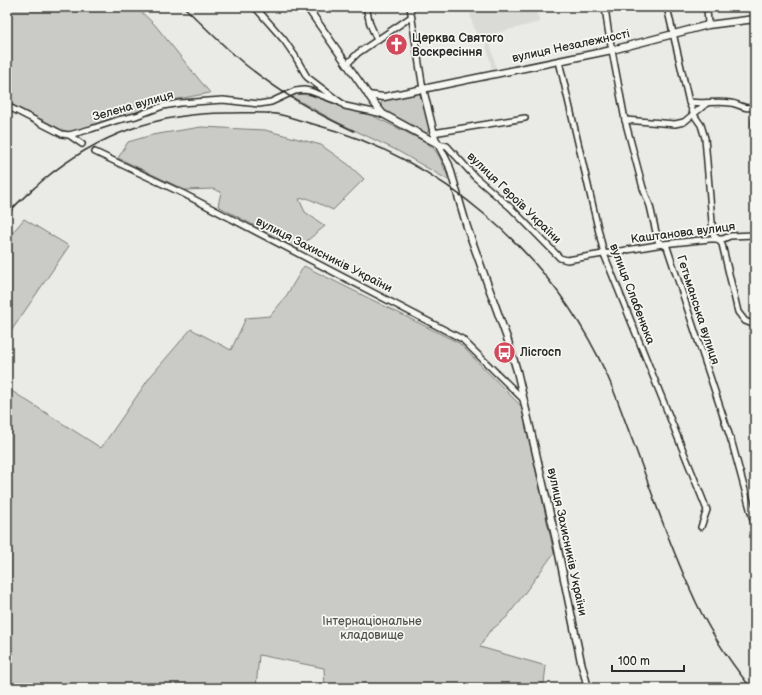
<svg xmlns="http://www.w3.org/2000/svg" width="762" height="695" font-family="'Balsamiq Sans',sans-serif">
  <rect width="100%" height="100%" fill="#eaeae6"/>
  <filter id="ink" filterUnits="userSpaceOnUse"><feTurbulence type="fractalNoise" baseFrequency=".025" numOctaves="2"/><feDisplacementMap in="SourceGraphic" scale="8" xChannelSelector="R" yChannelSelector="G"/><feConvolveMatrix kernelMatrix="1 2 1 2 8 2 1 2 1" color-interpolation-filters="sRGB"/></filter>
  <g filter="url(#ink)">
    <path fill="#dadad6" d="M469,7H534L540,22L488,35L496,68L492,69L484,36L478,38L472,22Z"/>
    <g fill="#cacac7" stroke="#7a7a79">
      <path d="M7,7H136L155,25L210,93L162,102L138,112L116,117L88,127L71,132L64,131L7,102Z"/>
      <path d="M420,93L429,126V129L427,134H425L385,112L381,108V103L384,100Z"/>
      <path d="M296,94L311,95L347,109L367,113L426,142L435,150L440,158L450,181L396,150L335,121L289,95Z"/>
      <path d="M201,127L265,130L321,145L349,165L364,179L333,210L307,198L299,199L305,212L325,226L297,249L218,206L221,192L213,189L185,190L118,158L128,142L152,135Z"/>
      <path d="M24,219L69,246L7,337V239Z"/>
      <path d="M304,266L459,343L522,407L554,553L507,617L488,633L480,647L546,666L544,683L527,688H325L324,668L259,655L256,688H7V388L101,448L150,377L191,329L231,350L246,318L270,316L285,298Z"/>
    </g>
    <path fill="#a1a19e" stroke="#727270" d="M755,110V135C748,126 750,119 755,110Z"/>
    <g fill="none" stroke-linecap="round" stroke-linejoin="round">
      <defs>
        <g id="minor">
          <path d="M255,7L284,40L295,56L307,77L345,106L383,114"/>
          <path d="M366,7L370,24L377,40"/>
          <path d="M410,7L423,89"/>
          <path d="M605,7L608,29L625,120L643,188L650,206L658,241L667,247L732,443L755,527"/>
          <path d="M667,7L689,102L694,115L701,125L705,138L713,234L722,244L738,312L745,321L755,325"/>
          <path d="M707,7L708,25"/>
          <path d="M559,61L604,254L707,510L701,527"/>
          <path d="M347,64L358,53L411,17"/>
          <path d="M689,102C703,104 717,101 731,103C740,104 745,111 755,106"/>
          <path d="M7,106L62,134L69,135L91,129L118,120L136,116L163,106L180,103L223,100L259,104L271,102L295,91L304,90L310,91L340,102"/>
          <path d="M625,120L675,124L684,122L707,103"/>
          <path d="M433,133L525,118"/>
          <path d="M69,135L82,144"/>
          <path d="M438,144L447,146L475,177L510,207L560,258L567,260L663,244L710,239H723L730,236L755,235"/>
          <path d="M95,152L184,194L462,339L524,400"/>
        </g>
        <g id="tertiary">
          <path d="M307,7L374,103L383,114L438,144"/>
          <path d="M423,89L435,138L449,165L467,227L508,341L517,371L556,540L581,662L588,688"/>
          <path d="M368,95L384,97L612,50L708,25L755,19"/>
        </g>
      </defs>
      <use href="#minor" stroke="#2b2b2b" stroke-width="8"/>
      <use href="#tertiary" stroke="#2b2b2b" stroke-width="9"/>
      <use href="#minor" stroke="#f6f6f2" stroke-width="5"/>
      <use href="#tertiary" stroke="#f6f6f2" stroke-width="6"/>
      <g stroke="#2b2b2b" stroke-width="1.5">
        <path d="M184,7C205,27 225,48 247,66C280,92 316,114 354,131"/>
        <path d="M7,215C17,202 30,192 42,181C98,134 159,112 232,113C247,113 262,112 276,114C288,116 301,121 313,124C441,158 551,253 606,373C615,392 622,413 630,434C650,486 667,540 691,591C706,626 727,658 751,688"/>
      </g>
    </g>
  </g>
  <defs>
    <symbol id="church-disc" viewBox="-11 -11 22 22"><circle r="9.5" fill="#d1495b" stroke="#f6f6f2"/><path d="M-1.2-6h2.4v3.5h3.3v2.4h-3.3V6h-2.4V-.1h-3.3v-2.4h3.3Z" fill="#fff"/></symbol>
    <symbol id="bus-disc" viewBox="-11 -11 22 22"><circle r="9.5" fill="#d1495b" stroke="#f6f6f2"/><path d="M-5-6H5V4H4V6H2V4H-2V6H-4V4H-5ZM-3.5-4V0h7V-4ZM-3.5 1.2v1.5H-2V1.2ZM2 1.2v1.5H3.5V1.2Z" fill="#fff"/></symbol>
  </defs>
  <g fill-rule="evenodd">
    <use href="#church-disc" x="384" y="32" width="25" height="25"/>
    <use href="#bus-disc" x="492" y="340" width="25" height="25"/>
  </g>
  <g text-anchor="middle" dominant-baseline="central" stroke-width="3.5" stroke-linejoin="round" paint-order="stroke">
    <g font-size="12" font-weight="bold" fill="#2b2b2b" stroke="#f6f6f2" text-anchor="start">
      <text x="412" y="38">Церква Святого<tspan x="412" dy="14">Воскресіння</tspan></text>
      <text x="520" y="352">Лісгосп</text>
    </g>
    <g font-size="12" fill="#2b2b2b" stroke="#f6f6f2">
      <text transform="translate(571 46) rotate(-12)">вулиця Незалежності</text>
      <text transform="translate(133 106) rotate(-16)">Зелена вулиця</text>
      <text transform="translate(514 198) rotate(44)">вулиця Героїв України</text>
      <text transform="translate(683 233) rotate(-7)">Каштанова вулиця</text>
      <text transform="translate(324 255) rotate(27)">вулиця Захисників України</text>
      <text transform="translate(632 294) rotate(69)">вулиця Слабенюка</text>
      <text transform="translate(698 310) rotate(72)">Гетьманська вулиця</text>
      <text transform="translate(567 542) rotate(78)">вулиця Захисників України</text>
    </g>
    <g font-size="12" fill="#535352" stroke="#f6f6f2">
      <text x="372" y="621">Інтернаціональне<tspan x="372" dy="14">кладовище</tspan></text>
    </g>
  </g>
  <rect width="762" height="695" fill="none" stroke="#f6f6f2" stroke-width="24"/>
  <rect x="12" y="12" width="738" height="671" fill="none" stroke="#2b2b2b" stroke-width="1.5" filter="url(#ink)"/>
  <path d="M612 665v6h72v-6" fill="none" stroke="#2b2b2b" stroke-width="2"/>
  <text x="618" y="665" font-size="12" fill="#2b2b2b" stroke="#f6f6f2" stroke-width="3" paint-order="stroke">100 m</text>
</svg>
